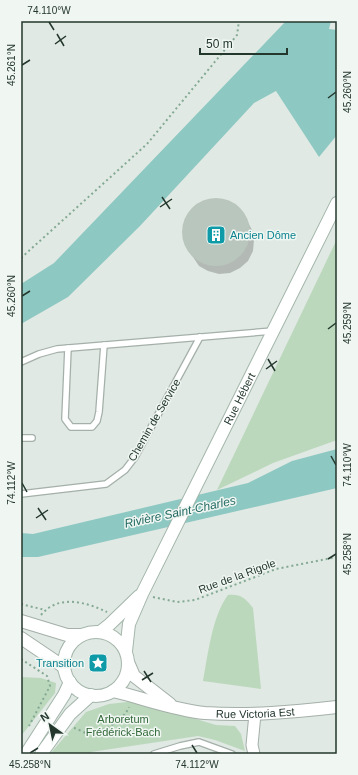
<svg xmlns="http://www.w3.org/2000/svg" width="358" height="775" font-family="Arial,sans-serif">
  <rect width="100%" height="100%" fill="#e0e9e3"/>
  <g fill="#bbd8bc">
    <path d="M337,239V440L273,463L217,490Z"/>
    <path d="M228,595C241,594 245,598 253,608L261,689L203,681C208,655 212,616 228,595Z"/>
    <path d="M21,677L41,678L56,683L55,693L21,736Z"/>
    <path d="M136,701L216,725L235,726L241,734L245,751L215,740L198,736L91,752L90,754H50L86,712L109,704Z"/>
  </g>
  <g fill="#8ec8c2">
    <path d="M286,21H331L329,29L337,30V135L319,157L276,91L254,103L140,226L68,297L21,324V284L54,263Z"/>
    <path d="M337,449V488L38,557H21V533L33,534L248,483L292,461Z"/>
  </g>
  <path fill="#0003" d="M213,199L224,200L234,204L242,211L252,230L254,240L253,251L248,261L240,268L230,273L219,274L208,271L199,266L187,248L183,238V227L187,217L193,208L202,202Z"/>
  <circle fill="#b9c6be" cx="216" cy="232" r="34"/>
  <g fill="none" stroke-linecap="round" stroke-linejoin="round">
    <defs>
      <g id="service">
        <path d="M68,348L65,419L71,427H92L97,421L99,412L104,345"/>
        <path d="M21,362L39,354L57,349L273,331"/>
        <path d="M21,438H32"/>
        <path d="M21,494L106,484L125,470L135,457L200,337"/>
        <path d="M154,754L180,746L199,742L232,754"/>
      </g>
      <path id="minor" d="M254,754L252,745L255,714"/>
      <g id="tertiary">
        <path d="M21,621L67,635H82"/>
        <path d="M21,638L64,667"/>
        <path d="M128,662L134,676L170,704"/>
        <path id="s1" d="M113,691C143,698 174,710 205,713C249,716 293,712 337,707"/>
      </g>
      <g id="secondary">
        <path d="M100,632L109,625L139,596"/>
        <circle cx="96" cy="664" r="32"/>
        <path id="s2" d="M126,651L129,624L142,594L337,203"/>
        <path d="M26,754L64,695L70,682"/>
        <path d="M41,754L70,714L91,695"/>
      </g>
    </defs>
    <use href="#service" stroke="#a4b0a9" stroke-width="8"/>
    <use href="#minor" stroke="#a4b0a9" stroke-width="13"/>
    <use href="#tertiary" stroke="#a4b0a9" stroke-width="14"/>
    <use href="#secondary" stroke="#a3b6ab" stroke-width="14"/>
    <g stroke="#84a994" stroke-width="2" stroke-dasharray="2 3" stroke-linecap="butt">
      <path d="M21,258L147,144L237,35L239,21"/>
      <path d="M153,597L177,602L195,600L276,569L337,557"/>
      <path d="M21,604L45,610"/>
      <path d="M41,615C58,594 86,602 107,612"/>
      <path d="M21,659L47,676L50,686L29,726"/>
      <path d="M74,728C78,729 83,732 86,733C101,734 124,720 129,707"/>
    </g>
    <use href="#service" stroke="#fff" stroke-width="5.5"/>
    <use href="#minor" stroke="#fff" stroke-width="11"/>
    <use href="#tertiary" stroke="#fff" stroke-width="12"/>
    <use href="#secondary" stroke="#fff" stroke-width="12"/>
  </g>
  <path fill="none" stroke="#23372d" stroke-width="1.5" d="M49,22L54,30M57,34L64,46M55,44L66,36M22,65L30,60M328,98L336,92M162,197L170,209M160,207L172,199M22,296L30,291M328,329L336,323M268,359L275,371M266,369L277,361M331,456L336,465M22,483L27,492M38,508L46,520M36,518L48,510M328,559L336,554M144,671L151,682M142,680L153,673M192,745L197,753M30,753L38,748"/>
  <defs>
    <symbol id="building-square" viewBox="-11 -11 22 22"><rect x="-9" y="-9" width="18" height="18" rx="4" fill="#0f9aa8" stroke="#f0f6f2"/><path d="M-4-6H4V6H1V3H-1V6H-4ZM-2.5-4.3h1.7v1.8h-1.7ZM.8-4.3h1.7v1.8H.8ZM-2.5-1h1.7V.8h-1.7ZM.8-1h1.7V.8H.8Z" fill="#fff"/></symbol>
    <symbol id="sight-square" viewBox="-11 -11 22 22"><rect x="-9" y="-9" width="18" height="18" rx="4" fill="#0f9aa8" stroke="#f0f6f2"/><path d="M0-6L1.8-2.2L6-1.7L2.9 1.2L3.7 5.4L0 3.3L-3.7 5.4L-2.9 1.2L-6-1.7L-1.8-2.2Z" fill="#fff"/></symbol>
  </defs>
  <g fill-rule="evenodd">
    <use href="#building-square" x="205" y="224" width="22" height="22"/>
    <use href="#sight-square" x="87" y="652" width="22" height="22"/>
  </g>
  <g text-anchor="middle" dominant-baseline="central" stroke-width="3" stroke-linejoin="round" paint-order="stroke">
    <g font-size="11" fill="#0d838f" stroke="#f0f6f2" text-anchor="start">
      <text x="230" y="235">Ancien Dôme</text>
      <text x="84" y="663" text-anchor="end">Transition</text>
    </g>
    <g font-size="11" fill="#23372d" stroke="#f0f6f2">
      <text stroke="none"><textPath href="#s2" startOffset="278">Rue Hébert</textPath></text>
      <text transform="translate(154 420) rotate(-60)">Chemin de Service</text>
      <text transform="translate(237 576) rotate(-20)">Rue de la Rigole</text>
      <text stroke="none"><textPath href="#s1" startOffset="145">Rue Victoria Est</textPath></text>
    </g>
    <g font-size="11" fill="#326939" stroke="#f0f6f2">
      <text x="123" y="719">Arboretum<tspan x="123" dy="13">Frédérick-Bach</tspan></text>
    </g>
    <g font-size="12" font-style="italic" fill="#256c65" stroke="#f0f6f2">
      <text transform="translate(180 512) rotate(-12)">Rivière Saint-Charles</text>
    </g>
  </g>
  <rect width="358" height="775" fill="none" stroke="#f0f6f2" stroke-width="44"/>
  <g transform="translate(50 725) rotate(327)" stroke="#f0f6f2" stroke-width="3" paint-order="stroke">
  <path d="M0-3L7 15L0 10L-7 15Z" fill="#23372d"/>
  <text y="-6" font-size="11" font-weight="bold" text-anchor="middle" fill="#23372d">N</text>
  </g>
  <path d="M200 48v6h87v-6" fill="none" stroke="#23372d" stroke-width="2"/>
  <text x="206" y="48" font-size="12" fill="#23372d" stroke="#f0f6f2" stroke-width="3" paint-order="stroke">50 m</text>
  <rect x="22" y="22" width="314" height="731" fill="none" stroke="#23372d" stroke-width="1.5"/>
  <g font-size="10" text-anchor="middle" fill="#23372d">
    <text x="49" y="14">74.110°W</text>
    <text transform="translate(11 65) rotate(-90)" y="4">45.261°N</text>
    <text transform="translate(347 92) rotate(-90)" y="4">45.260°N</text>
    <text transform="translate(11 296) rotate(-90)" y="4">45.260°N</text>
    <text transform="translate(347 323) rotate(-90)" y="4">45.259°N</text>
    <text transform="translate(347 465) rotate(-90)" y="4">74.110°W</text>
    <text transform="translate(11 483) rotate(-90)" y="4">74.112°W</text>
    <text transform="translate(347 554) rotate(-90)" y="4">45.258°N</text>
    <text x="30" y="768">45.258°N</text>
    <text x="197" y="768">74.112°W</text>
  </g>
</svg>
